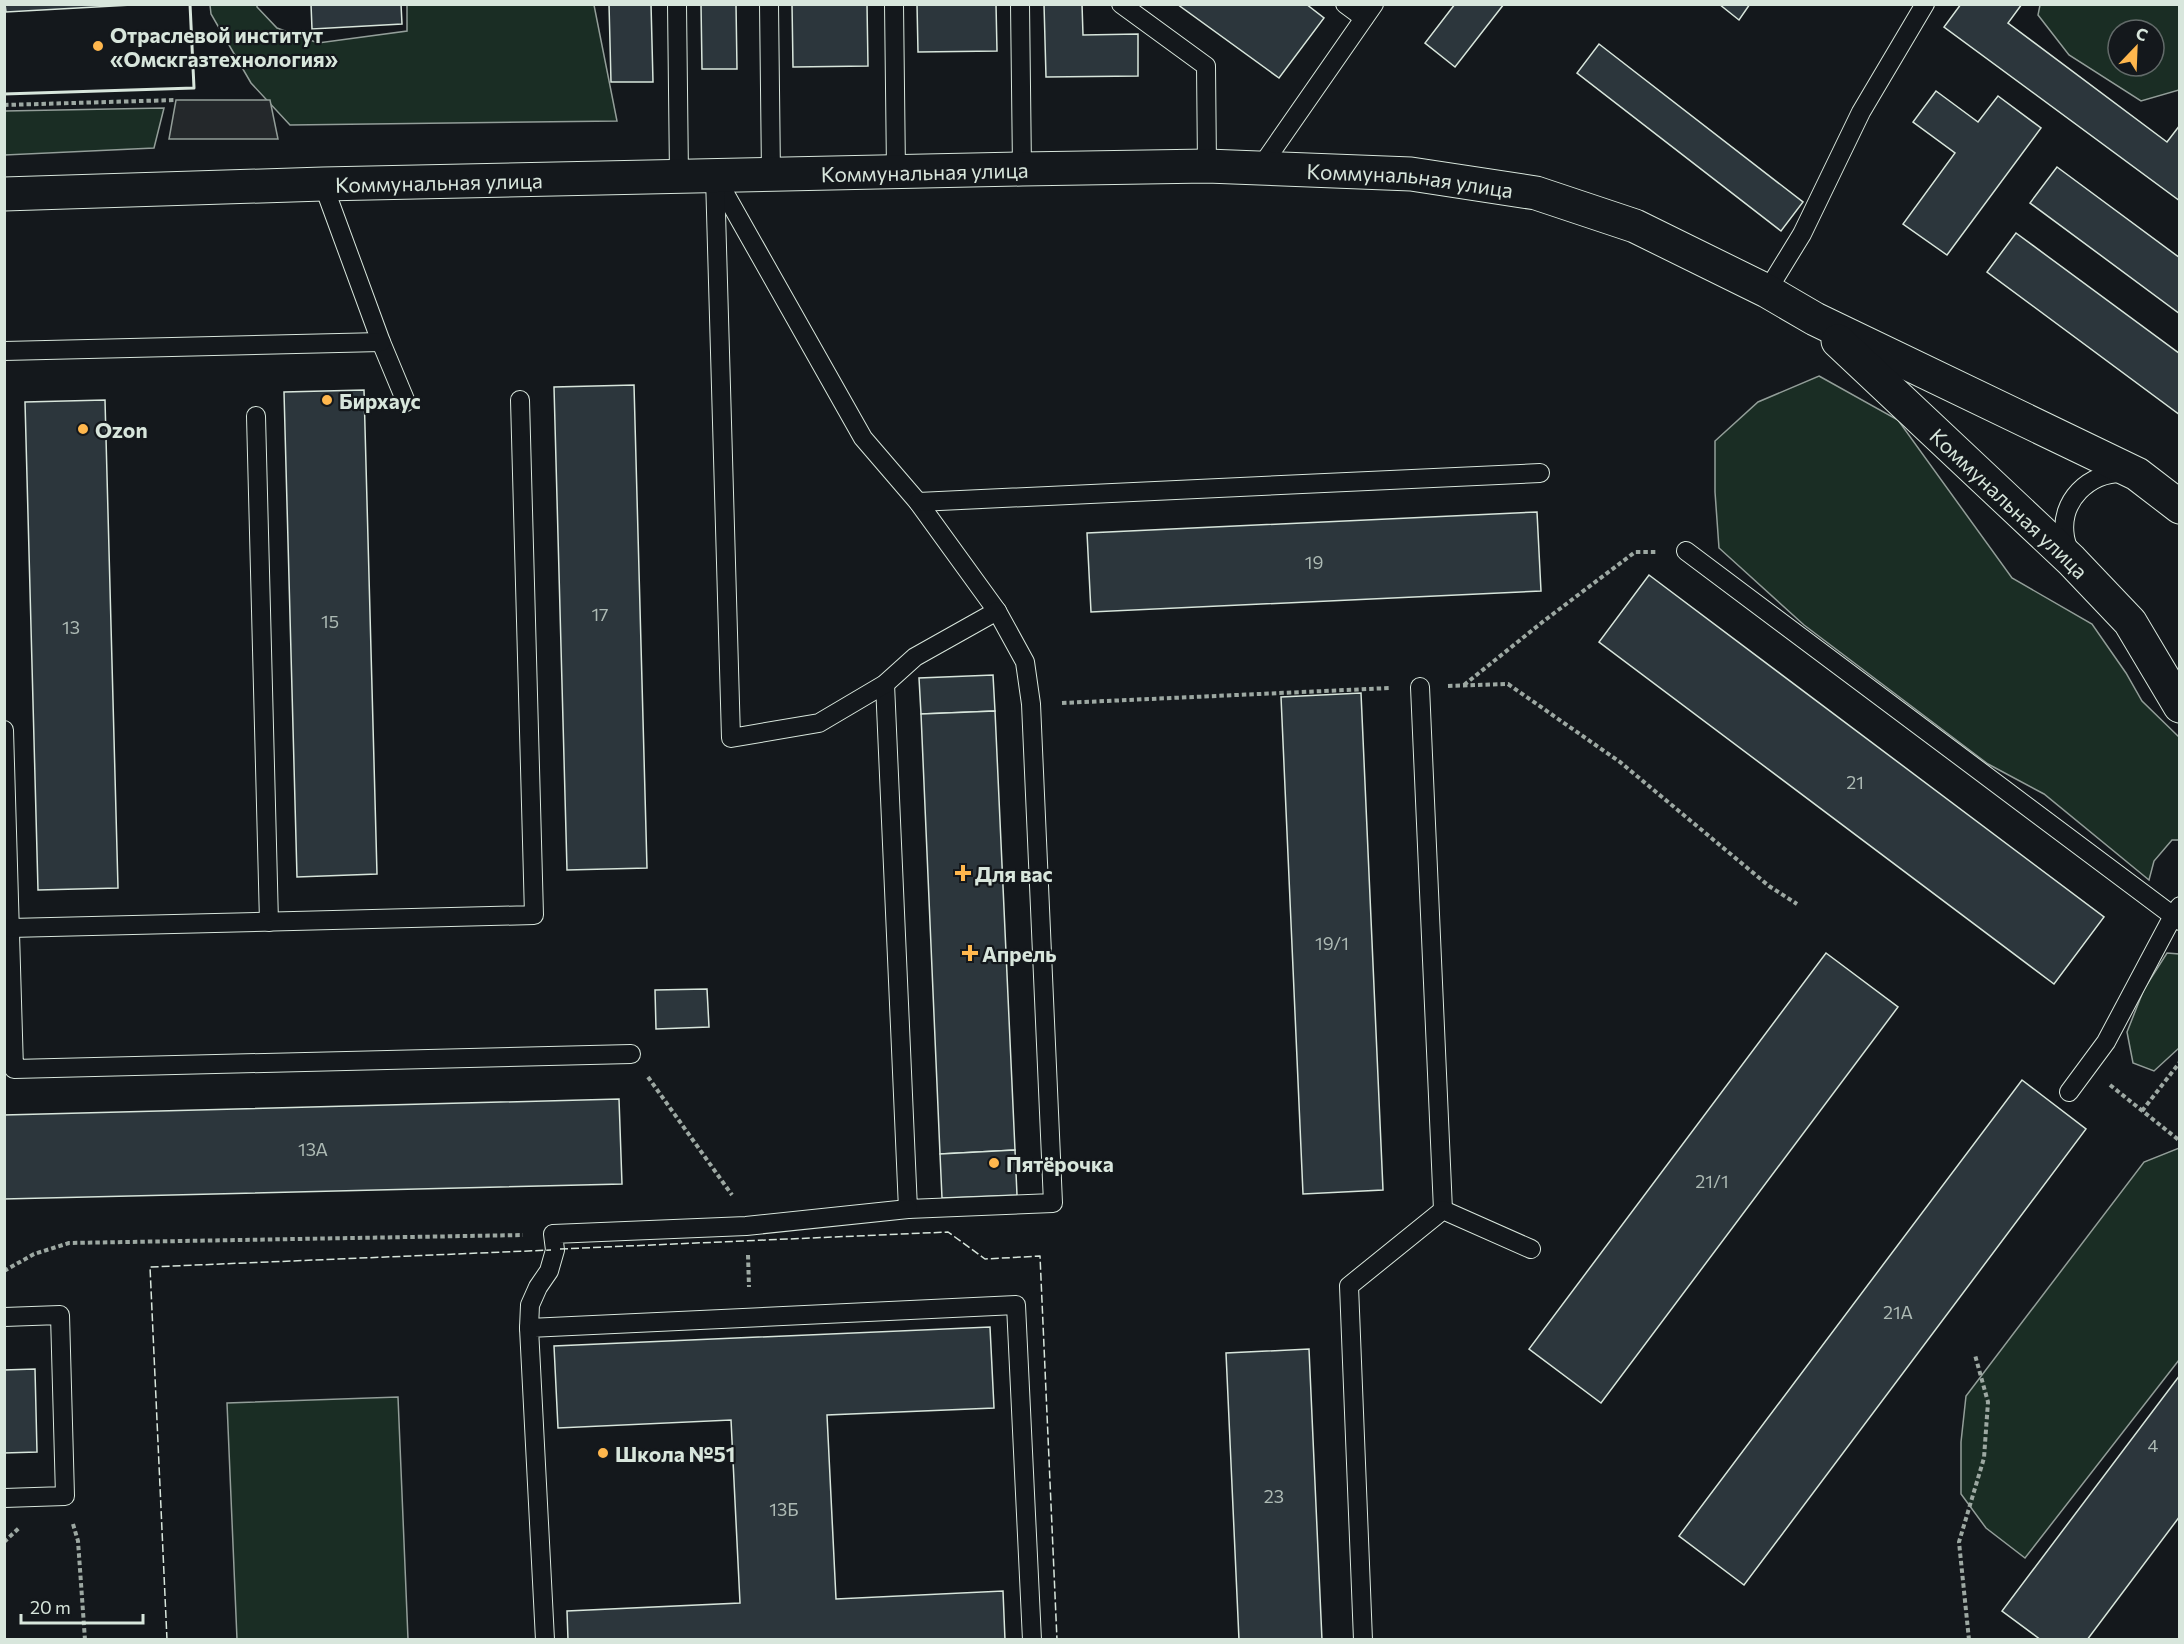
<svg xmlns="http://www.w3.org/2000/svg" width="2184" height="1644" font-family="Commissioner,sans-serif">
  <rect width="100%" height="100%" fill="#14181c"/>
  <g fill="#1a2d24" stroke="#939e99" stroke-width="1.5" fill-rule="evenodd">
    <path d="M210,5H257V7L277,28L318,43L407,31V5H594L617,121L290,125L251,83L211,14Z"/>
    <path d="M2040,5H2179V90L2141,101L2069,55L2038,15ZM2118,30H2154V66H2118Z"/>
    <path d="M164,108L154,148L5,155V111Z"/>
    <path d="M1819,376L1898,420L2012,578L2092,624L2126,673L2142,701L2179,737V840H2172L2154,861L2149,880L2044,794L1988,764L1804,625L1719,548L1715,492V441L1758,402Z"/>
    <path d="M2167,953L2179,954V1048L2154,1071L2133,1063L2127,1032L2144,989Z"/>
    <path d="M2179,1148V1360L2025,1558L1986,1528L1961,1494V1442L1966,1396L2144,1162Z"/>
    <path d="M398,1397L408,1639H237L227,1403Z"/>
  </g>
  <path fill="#24282b" stroke="#939e99" stroke-width="1.5" d="M176,100H270L278,139H169Z"/>
  <g fill="#2c363c" stroke="#d8e6dc" stroke-width="1.5">
    <path d="M5,4H131V5L6,12Z"/>
    <path d="M311,4H401L402,24L312,29Z"/>
    <path d="M609,4H651L653,82H611Z"/>
    <path d="M701,4H736L737,69H702Z"/>
    <path d="M792,4H867L868,66L793,67Z"/>
    <path d="M917,4H996L997,51L918,52Z"/>
    <path d="M1044,4H1082L1083,35L1138,34V76L1046,77Z"/>
    <path d="M1177,4H1306L1324,18L1279,78Z"/>
    <path d="M1455,4H1504L1455,67L1425,43Z"/>
    <path d="M1719,4H1750L1739,20Z"/>
    <path d="M1961,4H2022L2008,23L2167,142L2180,125V201L1944,27Z"/>
    <path d="M1599,44L1803,202L1781,231L1577,73Z"/>
    <path d="M1936,91L1978,122L1998,96L2041,128L1947,255L1903,224L1955,153L1913,122Z"/>
    <path d="M2057,167L2180,258V314L2030,203Z"/>
    <path d="M2016,233L2180,354V415L1987,272Z"/>
    <path d="M634,385L647,868L567,870L554,387Z"/>
    <path d="M364,390L377,874L297,877L284,392Z"/>
    <path d="M105,400L118,888L38,890L25,402Z"/>
    <path d="M1537,512L1541,591L1091,612L1087,533Z"/>
    <path d="M1649,575L2104,917L2054,984L1599,642Z"/>
    <path d="M993,675L995,711L921,714L919,678Z"/>
    <path d="M1361,693L1383,1190L1303,1194L1281,697Z"/>
    <path d="M995,711L1015,1150L940,1154L921,714Z"/>
    <path d="M1826,953L1898,1007L1601,1403L1529,1349Z"/>
    <path d="M707,989L709,1027L656,1029L655,990Z"/>
    <path d="M2022,1080L2086,1129L1744,1585L1679,1536Z"/>
    <path d="M619,1099L622,1184L4,1199V1115Z"/>
    <path d="M1015,1150L1017,1195L942,1198L940,1154Z"/>
    <path d="M990,1327L994,1408L827,1415L836,1599L1003,1591L1005,1640H568L567,1611L740,1603L731,1420L558,1428L554,1346Z"/>
    <path d="M1309,1349L1322,1640H1239L1226,1353Z"/>
    <path d="M35,1369L37,1452L4,1453V1370Z"/>
    <path d="M2180,1375V1516L2087,1640H2041L2002,1611Z"/>
  </g>
  <g fill="none" stroke-linecap="round" stroke-linejoin="round">
    <defs>
      <g id="lane">
        <path d="M677,4L679,176"/>
        <path d="M769,4L771,175"/>
        <path d="M894,4L896,172"/>
        <path d="M1020,4L1022,169"/>
        <path d="M1121,4L1206,66L1207,166"/>
        <path d="M1345,4L1364,18"/>
        <path d="M1260,168L1374,4"/>
        <path d="M715,176L863,438L918,502L997,611L1025,662L1031,704L1053,1203L908,1209L885,684"/>
        <path d="M715,177L731,738L819,723L885,684L915,657L997,611"/>
        <path d="M323,184L381,342L406,402"/>
        <path d="M1767,291L1802,234L1861,112L1925,4"/>
        <path d="M4,351L381,342"/>
        <path d="M256,416L269,922"/>
        <path d="M918,502L1540,473"/>
        <path d="M1686,551L2180,921"/>
        <path d="M2070,556C2069,550 2066,543 2065,537C2059,501 2089,472 2124,473"/>
        <path d="M1420,687L1443,1210"/>
        <path d="M4,730L14,1069L631,1054"/>
        <path d="M10,928L534,915L520,400"/>
        <path d="M2069,1092L2106,1042L2173,916L2180,906"/>
        <path d="M4,1317L60,1315L65,1496L4,1498"/>
        <path d="M529,1328L530,1305L538,1287L549,1271L555,1250L553,1234L746,1226L908,1209"/>
        <path d="M545,1640L529,1328L1016,1305L1032,1640"/>
        <path d="M1363,1640L1349,1286L1443,1210L1531,1249"/>
      </g>
      <g id="secondary">
        <path id="s1" d="M4,194L323,184L1022,169L1207,166L1411,174L1536,193L1635,226L1767,291L1815,319L2137,474L2180,507"/>
        <path id="s2" d="M1838,341L2071,560L2130,622L2180,706"/>
      </g>
    </defs>
    <use href="#lane" stroke="#d8e6dc" stroke-width="20"/>
    <use href="#secondary" stroke="#d8e6dc" stroke-width="35"/>
    <g stroke="#9da8a2" stroke-width="4" stroke-dasharray="4.5 3" stroke-linecap="butt">
      <path d="M4,105L176,100"/>
      <path d="M1464,685L1545,620L1635,552H1657"/>
      <path d="M1448,686L1508,684L1620,762L1769,886L1797,904"/>
      <path d="M1062,703L1390,688"/>
      <path d="M648,1077L732,1195"/>
      <path d="M2110,1085L2180,1141"/>
      <path d="M2142,1111L2180,1062"/>
      <path d="M748,1255L749,1287"/>
      <path d="M4,1271L34,1254L69,1243L523,1235"/>
      <path d="M73,1524L78,1541L85,1640"/>
      <path d="M4,1542L19,1528"/>
      <path d="M1969,1640L1959,1542L1984,1458L1988,1402L1975,1355"/>
    </g>
    <use href="#lane" stroke="#14181c" stroke-width="18"/>
    <use href="#secondary" stroke="#14181c" stroke-width="33"/>
    <g stroke="#d8e6dc" stroke-width="1.5" stroke-dasharray="8 3" stroke-linecap="butt">
      <path d="M560,1249L948,1232L985,1259L1040,1256L1057,1640"/>
      <path d="M167,1640L150,1267L551,1250"/>
    </g>
    <path stroke="#d8e6dc" stroke-width="3" d="M4,94L194,88L190,4"/>
  </g>
  <g fill="#ffb74d" stroke="#14181c" stroke-width="2">
    <circle cx="98" cy="46" r="6"/>
    <circle cx="327" cy="400" r="6"/>
    <circle cx="83" cy="429" r="6"/>
    <path d="M960 864h6v6h6v6h-6v6h-6v-6h-6v-6h6z"/>
    <path d="M967 944h6v6h6v6h-6v6h-6v-6h-6v-6h6z"/>
    <circle cx="994" cy="1163" r="6"/>
    <circle cx="603" cy="1453" r="6"/>
  </g>
  <g text-anchor="middle" dominant-baseline="central" stroke-width="4.5" stroke-linejoin="round" paint-order="stroke">
    <g font-size="18" fill="#adbab4">
      <text x="1314" y="562">19</text>
      <text x="600" y="614">17</text>
      <text x="330" y="621">15</text>
      <text x="71" y="627">13</text>
      <text x="1855" y="782">21</text>
      <text x="1332" y="943">19/1</text>
      <text x="313" y="1149">13А</text>
      <text x="1712" y="1181">21/1</text>
      <text x="1898" y="1312">21А</text>
      <text x="2153" y="1445">4</text>
      <text x="1274" y="1496">23</text>
      <text x="784" y="1509">13Б</text>
    </g>
    <g font-size="21" font-weight="bold" fill="#d8e6dc" stroke="#14181c" text-anchor="start">
      <text x="110" y="34">Отраслевой институт<tspan x="110" dy="24">«Омскгазтехнология»</tspan></text>
      <text x="339" y="400">Бирхаус</text>
      <text x="95" y="429">Ozon</text>
      <text x="975" y="873">Для вас</text>
      <text x="982" y="953">Апрель</text>
      <text x="1006" y="1163">Пятёрочка</text>
      <text x="615" y="1453">Школа №51</text>
    </g>
    <g font-size="21" fill="#d8e6dc" stroke="#14181c">
      <text stroke="none"><textPath href="#s1" startOffset="921">Коммунальная улица</textPath></text>
      <text stroke="none"><textPath href="#s1" startOffset="1407">Коммунальная улица</textPath></text>
      <text stroke="none"><textPath href="#s1" startOffset="435">Коммунальная улица</textPath></text>
      <text stroke="none"><textPath href="#s2" startOffset="236">Коммунальная улица</textPath></text>
    </g>
  </g>
  <rect width="2184" height="1644" fill="none" stroke="#d8e6dc" stroke-width="12"/>
  <g transform="translate(2136 48) rotate(23)"><circle r="28" fill="#14181c" stroke="#626a69" stroke-width="1.5"/>
  <path d="M0-4.5L10 22L0 15L-10 22Z" fill="#ffb74d"/>
  <text y="-9" font-size="16" font-weight="bold" text-anchor="middle" fill="#d8e6dc">С</text>
  </g>
  <path d="M21 1614v9h122v-9" fill="none" stroke="#d8e6dc" stroke-width="3"/>
  <text x="30" y="1614" font-size="18" fill="#d8e6dc" stroke="#14181c" stroke-width="4.5" paint-order="stroke">20 m</text>
</svg>
